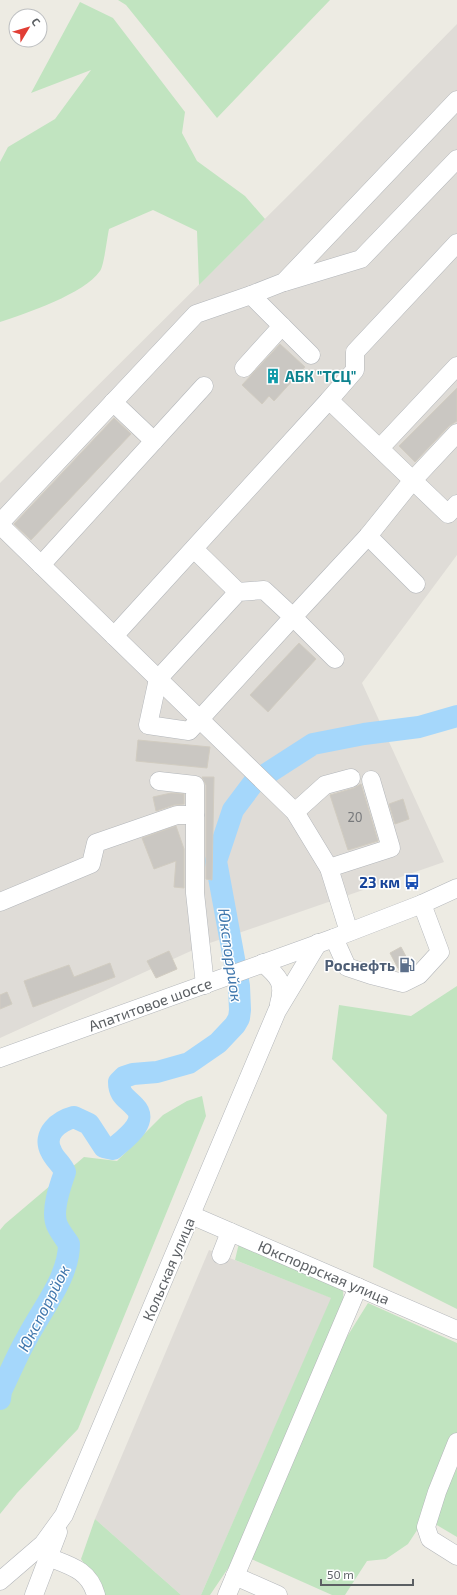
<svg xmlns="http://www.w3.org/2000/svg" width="457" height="1595" font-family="'Exo 2',sans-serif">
  <rect width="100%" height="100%" fill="#edebe3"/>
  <g fill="#dfdcd7">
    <path d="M457,24V555L362,683L444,862L204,945L0,1038V483L310,174Z"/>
    <path d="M209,1250L332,1298L201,1595H181L95,1519Z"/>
  </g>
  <g fill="#c1e4c0">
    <path d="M118,0H330L217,118L126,5Z"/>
    <path d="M80,2L113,18L185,112L182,133L197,161L245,196L265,219L199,285L197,231L153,210L109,229C107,238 104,266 100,271C84,294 27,313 0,322V162L8,147L55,119L91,70L31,93Z"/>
    <path d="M457,986V1309L373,1267L387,1115L332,1059L339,1005L411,1016Z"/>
    <path d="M202,1096L206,1116L78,1429L17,1493L0,1514V1230L5,1224L84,1157L117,1161L163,1115L187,1101Z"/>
    <path d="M239,1243L343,1289L344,1308L237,1555L210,1595H201L331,1298L235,1260Z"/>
    <path d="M368,1303L457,1343V1537L425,1518L408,1544L386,1559L367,1561L345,1595H332L249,1558L335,1356Z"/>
    <path d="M95,1519L181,1595H103L100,1587L81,1559Z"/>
  </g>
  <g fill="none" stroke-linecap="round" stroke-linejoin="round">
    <path stroke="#a5d7fb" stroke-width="22" d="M0,1399L1,1391C10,1373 17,1355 27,1338C42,1309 69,1277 69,1244C65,1238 60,1232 57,1225C51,1211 60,1186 65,1172C62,1164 54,1159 51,1151C42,1134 59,1121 74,1117L89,1124L104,1147L113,1149C123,1140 150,1122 135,1107C127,1098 119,1096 119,1082L124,1077L133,1074L157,1072L189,1063L218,1043L235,1025L239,1018L240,1010L239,986L216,861L233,810L254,782L313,744L364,734L419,727L457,716"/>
  </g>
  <g fill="#cac7c2" stroke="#d1ccc1">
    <path d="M280,344L305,367L274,401L269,396L262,404L242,385Z"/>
    <path d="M457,388V421L449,426L415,462L399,446Z"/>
    <path d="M114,418L131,434L31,540L14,524Z"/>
    <path d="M299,643L316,659L268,712L250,695Z"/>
    <path d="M138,740L210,747L207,768L136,761Z"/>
    <path d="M202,777H214L212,880L206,879V785Z"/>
    <path d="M361,784L378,841L348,850L330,795L354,788Z"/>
    <path d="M171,793L184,794V804L174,805L156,811L153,797Z"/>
    <path d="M403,799L409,819L395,824L389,804Z"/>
    <path d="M176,826L184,849V888L174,887L176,861L154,869L142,838Z"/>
    <path d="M401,947L411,966L400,972L390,953Z"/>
    <path d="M169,951L177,969L156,978L147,961Z"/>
    <path d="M110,963L115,977L33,1007L24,981L69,965L74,977Z"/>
    <path d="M7,992L12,1004L0,1009V995Z"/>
  </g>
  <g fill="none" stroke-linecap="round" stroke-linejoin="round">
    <defs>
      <g id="minor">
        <path d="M285,282L361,259L457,159"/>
        <path d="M251,295L284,282L457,100"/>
        <path d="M244,368L282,326"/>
        <path d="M329,400L355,370V352L457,243"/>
        <path d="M113,402L154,441"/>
        <path d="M380,448L457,366"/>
        <path d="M0,523L196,314L251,295L311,355"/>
        <path d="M0,525L295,812L329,868L349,932"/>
        <path d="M368,536L416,584"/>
        <path d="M194,549L238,592"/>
        <path d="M41,565L204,386"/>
        <path d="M264,590L293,617L189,731L148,725L158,679L238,592Z"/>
        <path d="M114,636L329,400L448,514L457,504"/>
        <path d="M335,659L293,617L368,536L413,480L457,433"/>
        <path d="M159,781L195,785V893L205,985"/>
        <path d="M295,812L325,785L351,778"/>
        <path d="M329,868L391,848L371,780"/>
        <path d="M0,902L91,864L96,843L177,815H195"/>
        <path d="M334,938L347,967L371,975L403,983L419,975L440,952L422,904"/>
        <path d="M263,963C279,977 285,983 279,1004"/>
        <path d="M0,1058L334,938L422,904L457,888"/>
        <path d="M191,1215L457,1330"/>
        <path d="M221,1255L230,1232"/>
        <path d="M457,1442L437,1492L426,1527L430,1539L457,1556"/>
        <path d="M48,1557C71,1566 89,1570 96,1595"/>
        <path d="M235,1576L278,1595"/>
        <path d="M0,1581L43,1544L64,1515L277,1011L318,943"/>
        <path d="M34,1595L58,1532"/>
        <path d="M227,1595L358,1287"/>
      </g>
    </defs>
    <use href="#minor" stroke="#b3b6ba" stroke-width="19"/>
    <use href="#minor" stroke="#fff" stroke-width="18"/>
  </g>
  <defs>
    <symbol id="building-bare" viewBox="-9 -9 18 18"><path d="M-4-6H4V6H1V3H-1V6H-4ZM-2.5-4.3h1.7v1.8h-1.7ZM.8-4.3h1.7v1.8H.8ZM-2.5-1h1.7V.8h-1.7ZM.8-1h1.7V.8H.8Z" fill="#0f9aa8" stroke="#fff" stroke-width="2.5" paint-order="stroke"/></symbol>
    <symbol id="bus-bare" viewBox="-9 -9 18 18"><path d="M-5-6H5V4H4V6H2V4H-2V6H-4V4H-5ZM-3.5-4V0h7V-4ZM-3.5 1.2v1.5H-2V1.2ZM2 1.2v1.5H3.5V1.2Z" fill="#1a4fb4" stroke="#fff" stroke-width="2.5" paint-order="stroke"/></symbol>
    <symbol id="fuel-bare" viewBox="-9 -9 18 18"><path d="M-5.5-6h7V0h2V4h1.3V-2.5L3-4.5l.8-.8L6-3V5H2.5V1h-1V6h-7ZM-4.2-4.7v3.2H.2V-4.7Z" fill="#5c6f8a" stroke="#fff" stroke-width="2.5" paint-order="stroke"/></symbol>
  </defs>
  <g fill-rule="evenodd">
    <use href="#building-bare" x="262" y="365" width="22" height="22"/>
    <use href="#bus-bare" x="401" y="871" width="22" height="22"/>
    <use href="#fuel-bare" x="396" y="954" width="22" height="22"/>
  </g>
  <g text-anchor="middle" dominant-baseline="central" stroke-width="3" stroke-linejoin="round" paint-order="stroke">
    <g font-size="13" fill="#77797b">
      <text x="355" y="817">20</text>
    </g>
    <g font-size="15" font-weight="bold" fill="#0d838f" stroke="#fff" text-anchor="start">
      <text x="285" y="376">АБК "ТСЦ"</text>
    </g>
    <g font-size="15" font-weight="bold" fill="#164399" stroke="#fff" text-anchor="end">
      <text x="400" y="882">23 км</text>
    </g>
    <g font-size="15" font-weight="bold" fill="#4e5e75" stroke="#fff" text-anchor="end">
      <text x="395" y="965">Роснефть</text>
    </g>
    <g font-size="15" fill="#5b5f63" stroke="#fff">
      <text transform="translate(150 1004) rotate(-20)">Апатитовое шоссе</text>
      <text transform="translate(168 1269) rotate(-67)">Кольская улица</text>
      <text transform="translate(324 1272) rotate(23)">Юкспоррская улица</text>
    </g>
    <g font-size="16" font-style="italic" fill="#4278ad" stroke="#fff">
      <text transform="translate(231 955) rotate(82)">Юкспоррйок</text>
      <text transform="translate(43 1308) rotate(-63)">Юкспоррйок</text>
    </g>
  </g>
  <g transform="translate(28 28) rotate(52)"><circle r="19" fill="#ffffff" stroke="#bdbfc1"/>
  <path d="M0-3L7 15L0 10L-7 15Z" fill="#e13e35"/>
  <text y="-6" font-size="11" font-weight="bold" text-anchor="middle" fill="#5b5f63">С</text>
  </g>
  <path d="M321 1579v6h92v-6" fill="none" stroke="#5b5f63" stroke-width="2"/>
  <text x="327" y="1579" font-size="12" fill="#5b5f63" stroke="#ffffff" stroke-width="3" paint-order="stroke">50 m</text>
</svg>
